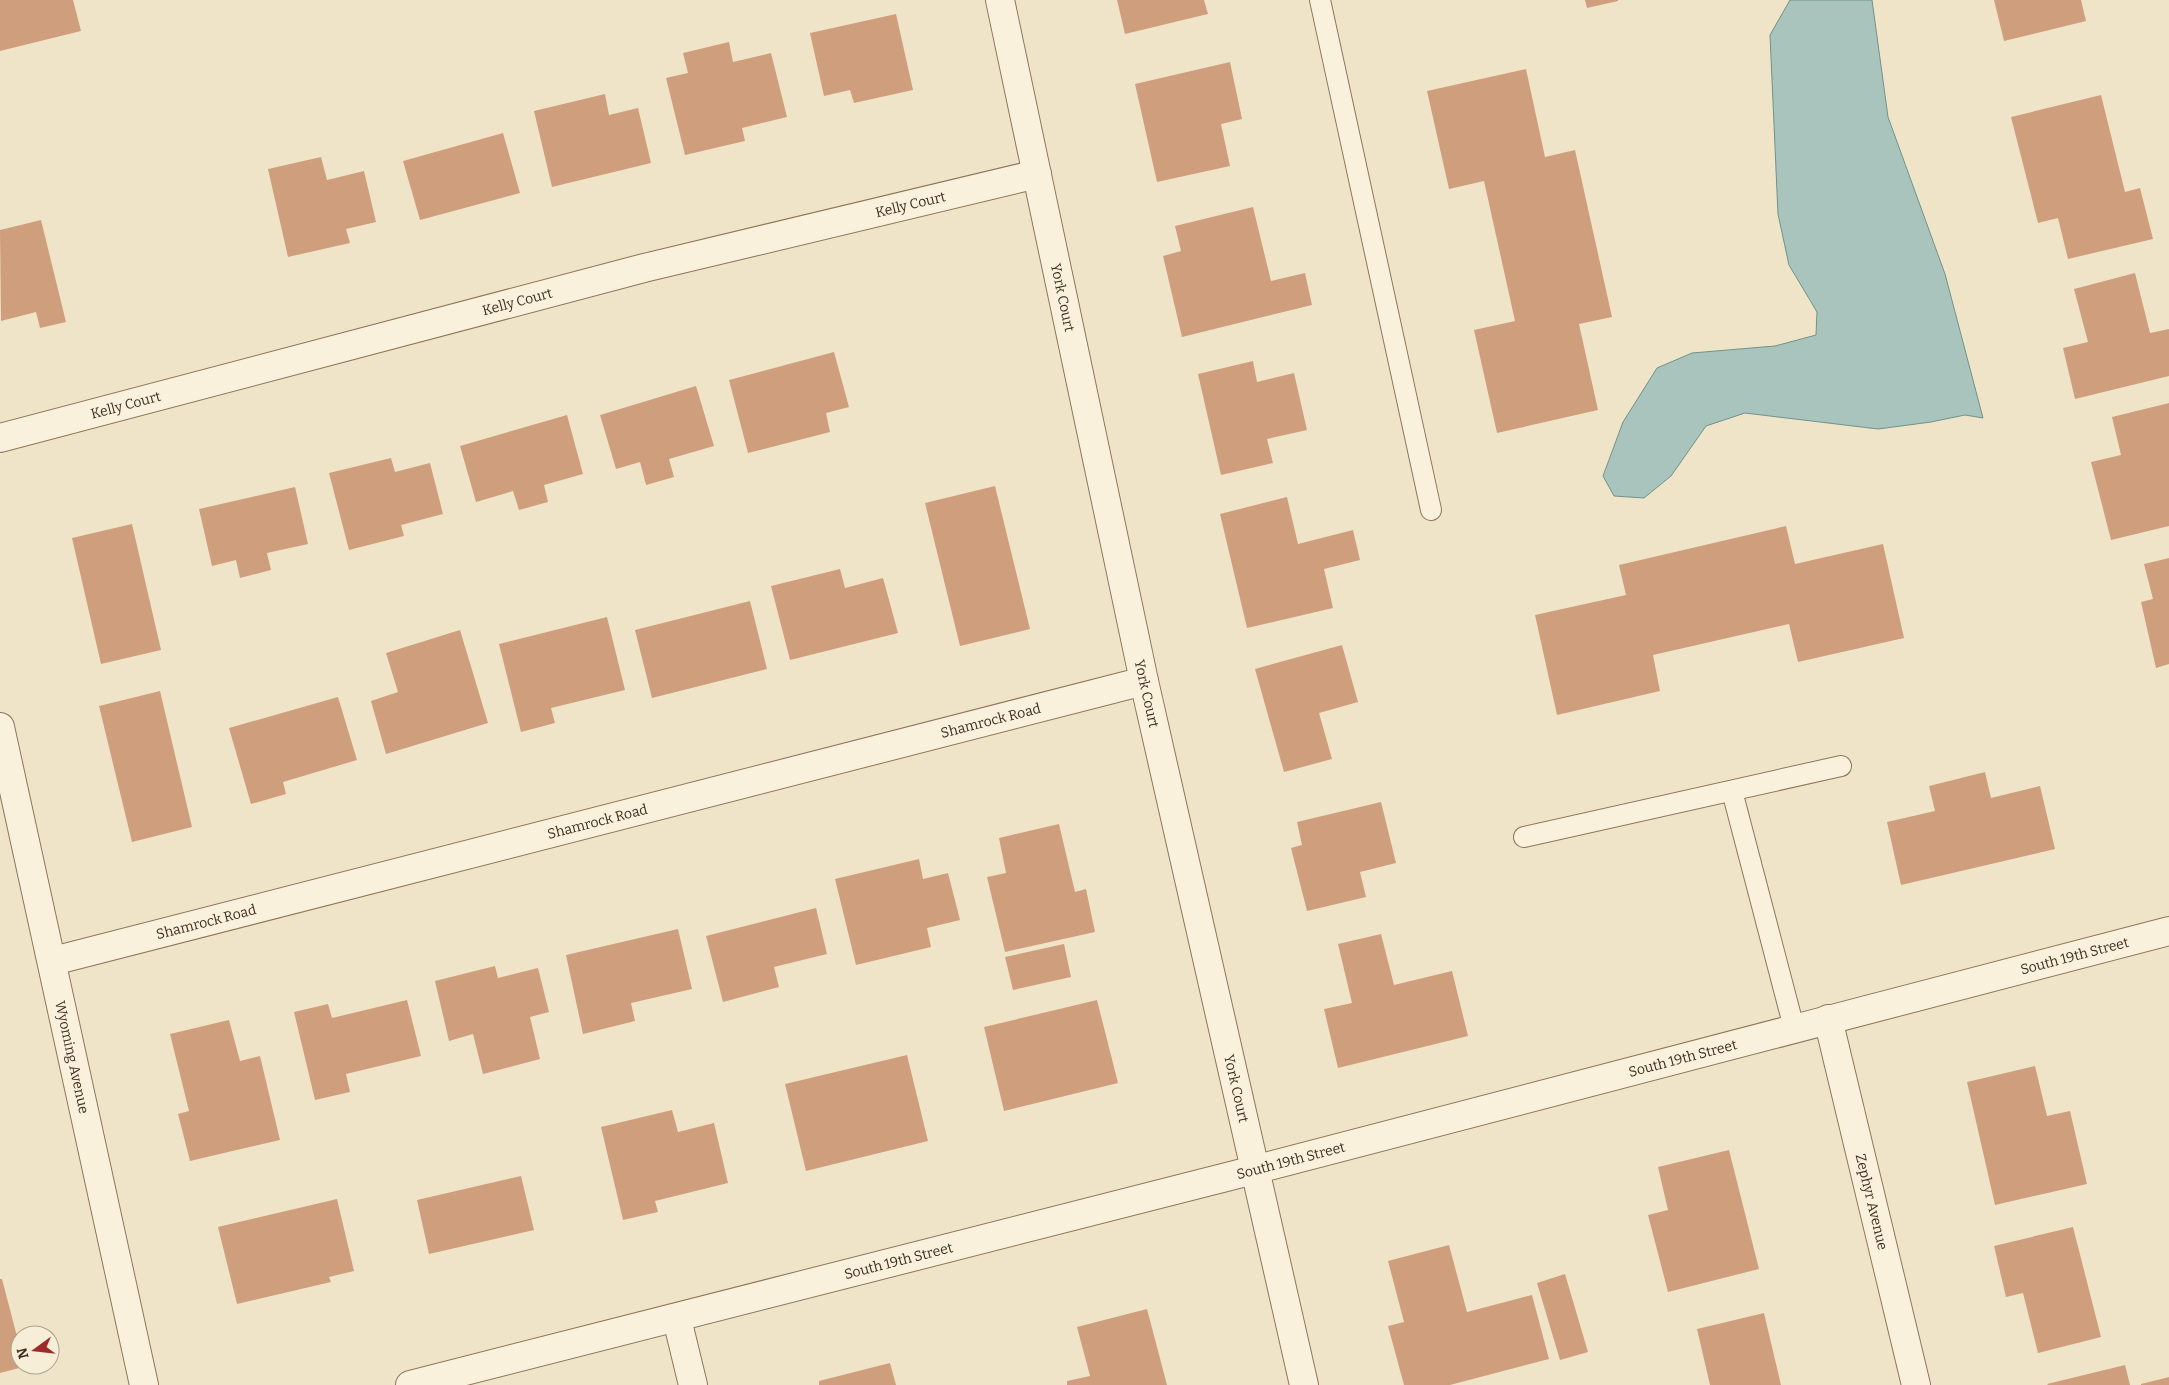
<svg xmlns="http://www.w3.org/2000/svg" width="2169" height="1385" font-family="Bitter,serif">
  <rect width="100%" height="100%" fill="#f0e4c8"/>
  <path fill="#a9c4bc" stroke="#6f938a" d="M1790,0H1872L1888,117L1945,274L1983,418L1965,415L1931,422L1878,429L1745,413L1706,426L1671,476L1644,498L1614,496L1603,476L1623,422L1657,368L1692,353L1775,346L1816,335L1817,312L1789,265L1778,214L1770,35Z"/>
  <g fill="#cf9f7d">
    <path d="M0,0H73L81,31L0,51Z"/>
    <path d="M1117,0H1204L1208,14L1125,34Z"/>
    <path d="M1585,0H1618V1L1587,8Z"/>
    <path d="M1994,0H2081L2086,21L2004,41Z"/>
    <path d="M896,14L913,90L854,103L850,90L824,96L810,33Z"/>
    <path d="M729,42L733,62L771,53L787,117L742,128L745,141L685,155L666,78L688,73L683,53Z"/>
    <path d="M1230,62L1242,119L1221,124L1230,166L1157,182L1135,84Z"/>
    <path d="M1526,69L1545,157L1575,150L1612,317L1579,324L1598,410L1497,433L1474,330L1515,321L1484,181L1449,189L1427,91Z"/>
    <path d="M605,94L609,115L638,108L651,163L552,187L534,111Z"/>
    <path d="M2101,95L2125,192L2140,188L2153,239L2068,259L2058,218L2038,223L2011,117Z"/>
    <path d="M503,133L520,193L420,220L403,161Z"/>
    <path d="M321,157L327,180L364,171L376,222L346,229L350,243L288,257L268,169Z"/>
    <path d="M1253,207L1271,281L1305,273L1312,305L1182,337L1163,256L1181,251L1175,226Z"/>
    <path d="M41,220L66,322L40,328L36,312L1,321L0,230Z"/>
    <path d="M2135,273L2150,333L2169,329V376L2075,399L2063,348L2088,342L2074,289Z"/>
    <path d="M834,352L849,407L826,413L830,432L748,453L729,380Z"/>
    <path d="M1253,361L1257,382L1294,373L1307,430L1267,439L1273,463L1221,475L1198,374Z"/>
    <path d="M696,386L714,446L669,459L674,477L646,485L640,462L616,469L600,415Z"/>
    <path d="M2169,403V526L2111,540L2091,462L2121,455L2112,417Z"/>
    <path d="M567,415L583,474L544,485L548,502L519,510L513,491L476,502L460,446Z"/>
    <path d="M391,458L395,472L430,463L443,514L401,525L404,536L349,550L329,473Z"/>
    <path d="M995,486L1030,629L960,646L925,503Z"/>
    <path d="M295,487L308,544L267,553L271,570L240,578L236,560L212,566L199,509Z"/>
    <path d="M1287,497L1298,544L1353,530L1360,560L1324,569L1333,608L1247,628L1220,514Z"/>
    <path d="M132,524L161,650L101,664L72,538Z"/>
    <path d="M1786,526L1795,564L1883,544L1904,638L1798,662L1789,624L1653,655L1660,691L1557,715L1535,615L1626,595L1619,565Z"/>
    <path d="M2169,558V664L2156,668L2141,602L2153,599L2144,564Z"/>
    <path d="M840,569L845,588L883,578L898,633L790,660L771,586Z"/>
    <path d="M750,601L767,669L652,698L635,630Z"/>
    <path d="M607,617L625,690L551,708L555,723L521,732L499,644Z"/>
    <path d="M460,630L488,723L386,754L371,701L398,692L386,653Z"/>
    <path d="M1342,645L1358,702L1319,713L1332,759L1284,772L1255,669Z"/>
    <path d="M160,691L192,827L132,842L99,706Z"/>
    <path d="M338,697L357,760L283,782L286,794L251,804L229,728Z"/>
    <path d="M1985,772L1991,798L2040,786L2055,849L1901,885L1887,822L1935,811L1929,786Z"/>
    <path d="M1381,802L1396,863L1360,872L1366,897L1307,911L1291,848L1302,845L1297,822Z"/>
    <path d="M1059,824L1075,892L1086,889L1095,932L1005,952L987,877L1006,873L999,838Z"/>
    <path d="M919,859L923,879L948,873L960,920L927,928L931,947L856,965L835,879Z"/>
    <path d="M816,908L827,954L774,967L779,987L723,1002L706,936Z"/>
    <path d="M678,929L692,989L631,1003L635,1021L583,1034L566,955Z"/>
    <path d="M1381,934L1394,985L1452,971L1468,1036L1338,1068L1324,1009L1352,1003L1338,944Z"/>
    <path d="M1064,944L1071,977L1013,990L1005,957Z"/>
    <path d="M495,966L498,978L538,968L549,1012L530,1017L540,1059L483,1074L473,1034L449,1041L435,981Z"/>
    <path d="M407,1000L421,1056L346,1074L350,1092L315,1100L294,1012L328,1004L332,1018Z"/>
    <path d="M1097,1000L1118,1083L1004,1111L984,1027Z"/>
    <path d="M229,1020L240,1061L260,1056L280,1140L190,1161L178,1114L189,1111L170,1034Z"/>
    <path d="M907,1055L928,1141L806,1171L785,1084Z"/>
    <path d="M2035,1066L2047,1116L2070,1111L2087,1184L1995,1205L1967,1082Z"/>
    <path d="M672,1110L678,1132L714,1123L728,1183L655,1201L658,1212L623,1220L601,1127Z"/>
    <path d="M1729,1150L1759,1269L1668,1292L1648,1215L1668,1210L1658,1167Z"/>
    <path d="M521,1176L534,1230L429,1254L417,1200Z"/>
    <path d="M337,1199L354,1271L329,1277L331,1282L237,1304L218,1227Z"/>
    <path d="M2073,1227L2101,1337L2038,1353L2023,1293L2006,1297L1994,1246Z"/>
    <path d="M1449,1245L1467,1312L1532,1295L1549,1359L1450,1385H1404L1388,1326L1404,1322L1388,1261Z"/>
    <path d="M1565,1274L1588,1352L1560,1360L1537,1283Z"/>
    <path d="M0,1279H2L20,1348V1365L27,1366L0,1373Z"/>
    <path d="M1147,1309L1167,1385H1067V1381L1090,1376L1077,1327Z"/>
    <path d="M1764,1313L1781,1385H1710L1697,1329Z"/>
    <path d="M890,1363L896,1385H819V1381Z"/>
    <path d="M2125,1365L2130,1385H2048L2047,1384Z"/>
    <path d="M2169,1377V1385H2141V1384Z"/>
  </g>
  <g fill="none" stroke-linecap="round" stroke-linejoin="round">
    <defs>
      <g id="service">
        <path d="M1320,0L1431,510"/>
        <path d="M1732,791L1794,1028"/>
        <path d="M1524,837L1841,766"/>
      </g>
      <g id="minor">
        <path id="s1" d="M1000,0L1144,681L1304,1385"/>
        <path id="s2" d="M0,438L644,268L1037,174"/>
        <path id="s3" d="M0,727L144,1385"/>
        <path id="s4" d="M53,961L1144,681"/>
        <path id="s5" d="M1828,1019L1916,1385"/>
        <path d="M677,1319L693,1385"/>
        <path id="s6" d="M410,1385L1254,1170L2169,931"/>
      </g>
    </defs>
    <use href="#service" stroke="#8d765c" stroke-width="22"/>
    <use href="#minor" stroke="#8d765c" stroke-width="30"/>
    <use href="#service" stroke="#faf1dc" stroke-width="20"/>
    <use href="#minor" stroke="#faf1dc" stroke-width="28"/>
  </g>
  <g text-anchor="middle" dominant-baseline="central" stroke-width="4.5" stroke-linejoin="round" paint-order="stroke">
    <g font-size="14" fill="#3d2e20" stroke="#f7eed8">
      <text stroke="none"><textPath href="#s2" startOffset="940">Kelly Court</textPath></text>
      <text stroke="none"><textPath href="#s1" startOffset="304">York Court</textPath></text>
      <text stroke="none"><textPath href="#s2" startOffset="535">Kelly Court</textPath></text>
      <text stroke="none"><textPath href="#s2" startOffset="130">Kelly Court</textPath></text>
      <text stroke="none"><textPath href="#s1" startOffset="709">York Court</textPath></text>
      <text stroke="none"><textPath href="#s4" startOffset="968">Shamrock Road</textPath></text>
      <text stroke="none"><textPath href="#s4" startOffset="562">Shamrock Road</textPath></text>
      <text stroke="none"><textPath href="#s4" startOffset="158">Shamrock Road</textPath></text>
      <text stroke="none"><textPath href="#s6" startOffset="1719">South 19th Street</textPath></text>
      <text stroke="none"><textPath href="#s3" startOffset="338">Wyoming Avenue</textPath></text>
      <text stroke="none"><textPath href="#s6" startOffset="1314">South 19th Street</textPath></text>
      <text stroke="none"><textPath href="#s1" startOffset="1114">York Court</textPath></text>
      <text stroke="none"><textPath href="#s6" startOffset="909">South 19th Street</textPath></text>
      <text stroke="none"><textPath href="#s5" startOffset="188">Zephyr Avenue</textPath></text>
      <text stroke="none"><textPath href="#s6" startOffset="504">South 19th Street</textPath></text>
    </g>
  </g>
  <g transform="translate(35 1350) rotate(255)"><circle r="24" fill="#f7eed8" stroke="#ada18e"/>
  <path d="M0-4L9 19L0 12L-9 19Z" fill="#9e2a2b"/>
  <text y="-8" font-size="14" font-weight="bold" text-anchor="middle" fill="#3d2e20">N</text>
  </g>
</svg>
